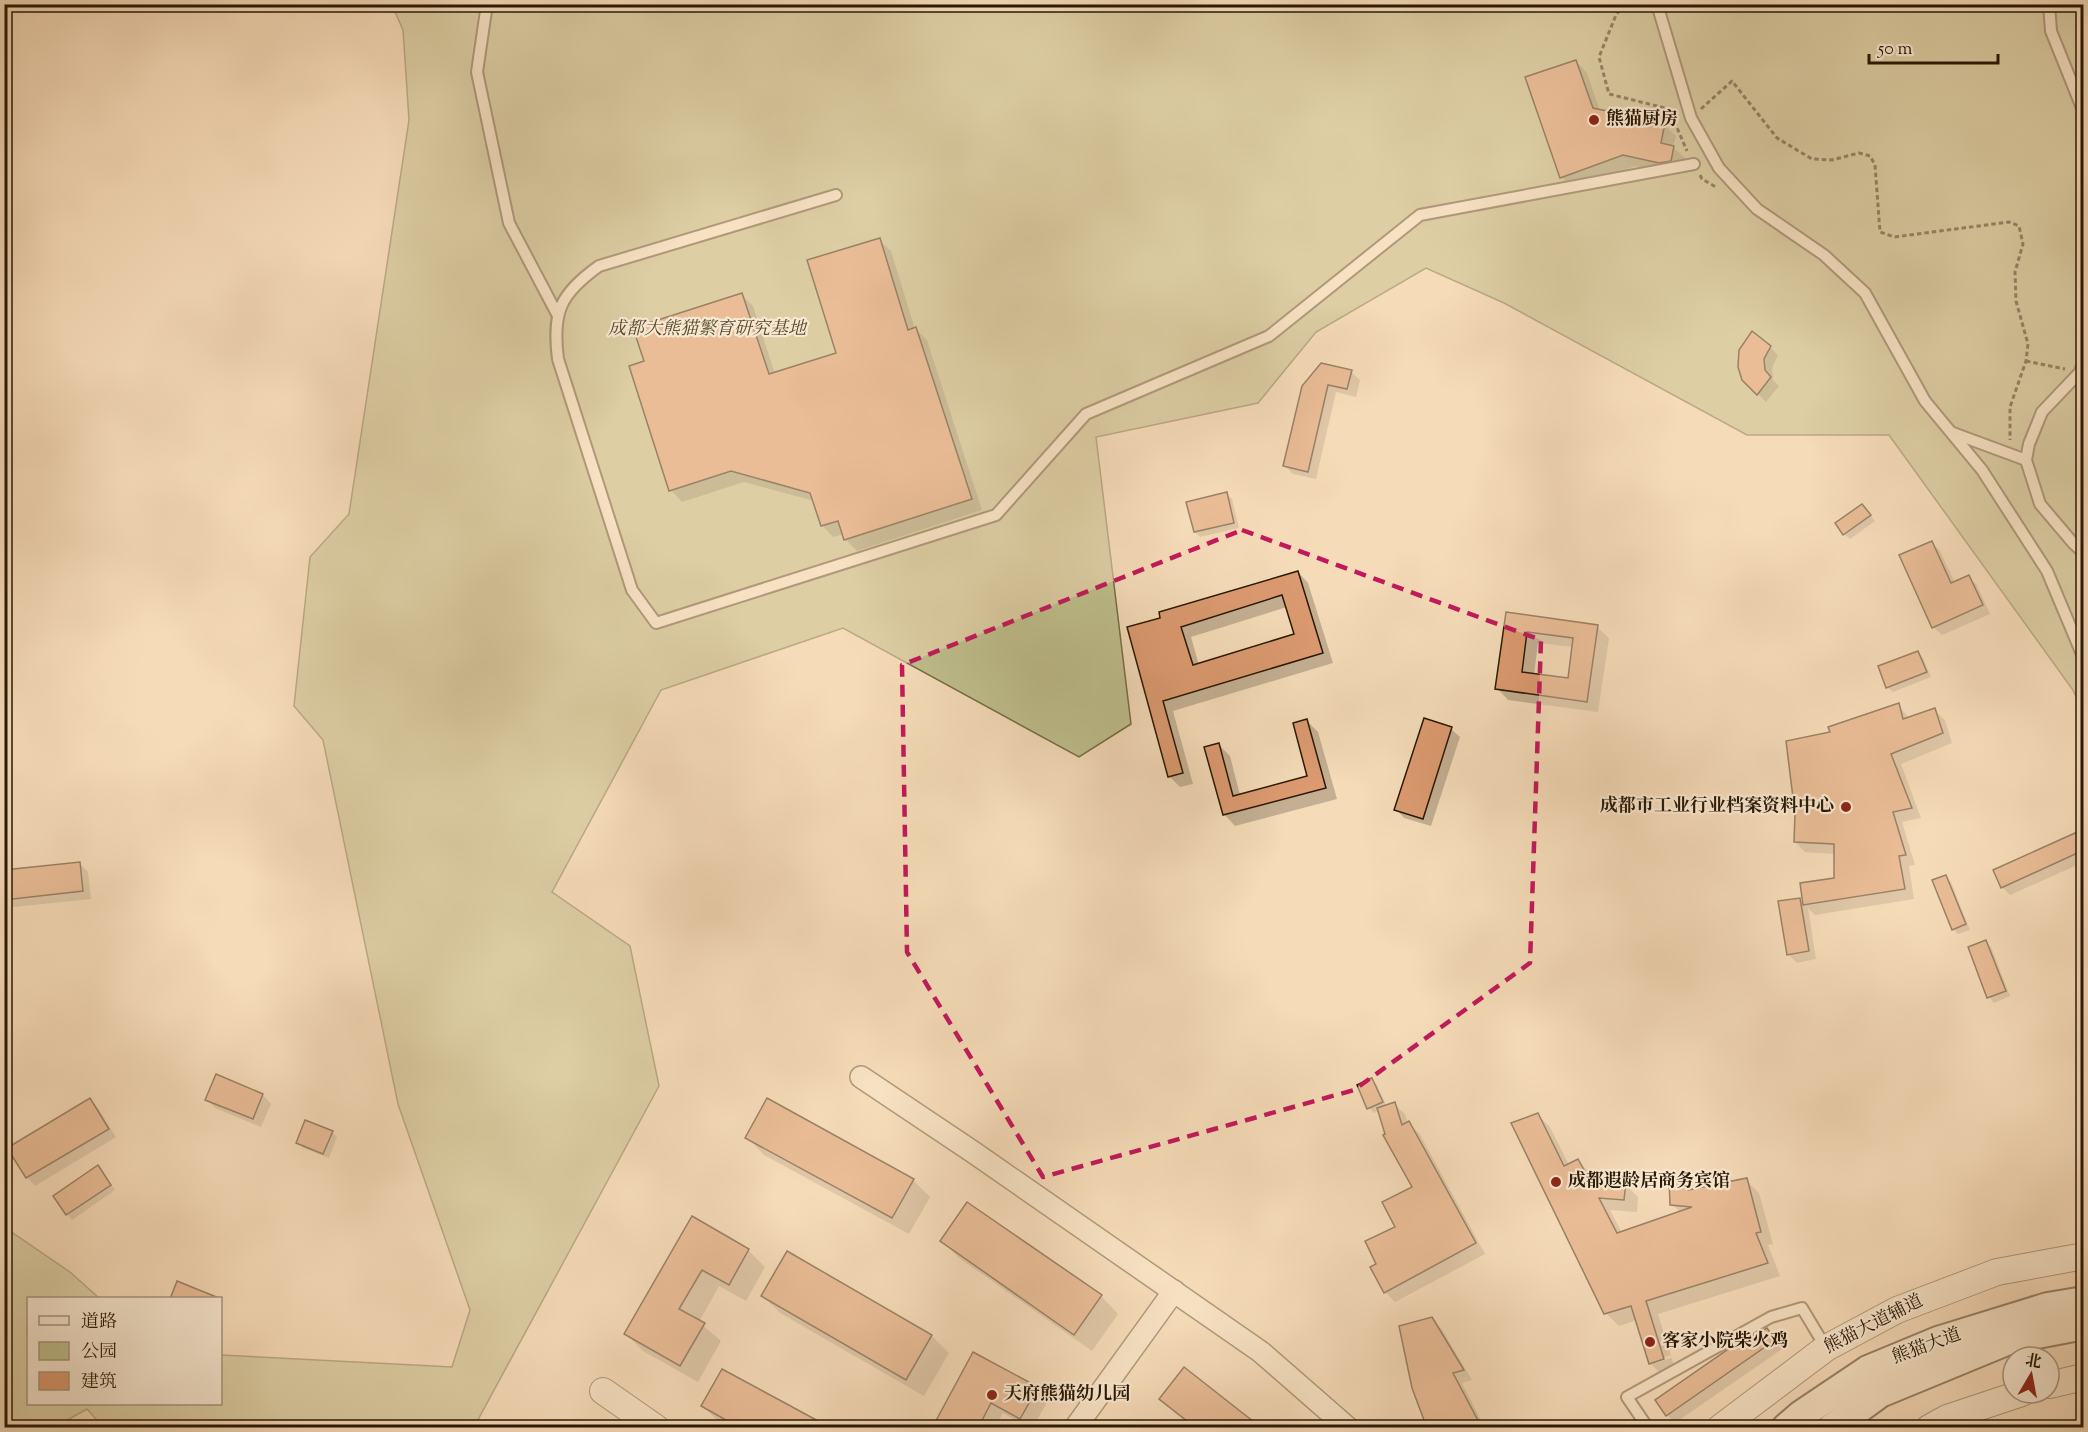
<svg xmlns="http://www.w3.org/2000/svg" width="2088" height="1432" font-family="'Sorts Mill Goudy','Noto Serif SC',serif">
  <rect width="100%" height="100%" fill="#f5dbb8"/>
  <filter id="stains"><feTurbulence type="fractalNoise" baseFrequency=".00333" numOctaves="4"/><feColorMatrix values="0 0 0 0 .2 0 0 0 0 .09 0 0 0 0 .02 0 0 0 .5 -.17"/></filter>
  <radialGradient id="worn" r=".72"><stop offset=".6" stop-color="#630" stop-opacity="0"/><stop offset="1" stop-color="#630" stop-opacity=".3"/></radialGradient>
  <path fill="#bfbf8d" stroke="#746c48" stroke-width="1.5" d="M392,5H2083V713L2073,690L1889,435H1747L1504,303L1426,268L1316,332L1258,403L1096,437L1131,724L1079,757L843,628L661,690L552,892L630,946L659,1086L474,1427H103L87,1409L55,1427H5L4,1227L70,1272L99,1298H28V1404H220L221,1355L452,1367L470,1310L398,1104L323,740L294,706L310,557L349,514L409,120L403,30Z"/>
  <g fill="#0003" fill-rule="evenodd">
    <path d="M1576,61L1587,73L1600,111L1664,125L1676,136L1673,147L1685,158L1682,172L1672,174L1635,166L1573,188L1561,177Z"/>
    <path d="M879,240L891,251L915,329L927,340L982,510L857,551L845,539L844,534L833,537L822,525L814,501L744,482L682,502L671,490L646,362L742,295L753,306L775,374L838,354Z"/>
    <path d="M1770,347L1778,355L1772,368L1773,380L1779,386L1766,402L1743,379Z"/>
    <path d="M1351,372L1360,380L1356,397L1336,392L1316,479L1293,474L1284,465L1303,387Z"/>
    <path d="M1226,494L1232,499L1239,528L1200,537L1195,532Z"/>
    <path d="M1867,511L1875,521L1850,539L1844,534Z"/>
    <path d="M1932,543L1940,551L1955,583L1968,577L1977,585L1990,614L1942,635L1933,627Z"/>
    <path d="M1298,572L1308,583L1333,663L1173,711L1193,784L1180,787L1170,777L1128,628L1162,619ZM1287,607L1296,635L1199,665L1191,637Z"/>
    <path d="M1508,614L1597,627L1609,638L1598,712L1508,700L1497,688ZM1538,643L1573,647L1569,680L1534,675Z"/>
    <path d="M1918,652L1923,658L1931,677L1893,692L1887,687Z"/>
    <path d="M1898,705L1909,718L1934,710L1945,720L1952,743L1901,764L1921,818L1902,822L1915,865L1909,866L1914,899L1815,915L1808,908L1816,959L1797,963L1788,954L1799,899L1805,904L1835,879V854L1805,852L1795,842L1831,733Z"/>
    <path d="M1307,721L1318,732L1337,799L1235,826L1224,814L1218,744L1230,756L1240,795L1309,777Z"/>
    <path d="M1451,729L1460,737L1431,826L1404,818L1396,809Z"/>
    <path d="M2084,830V862L2010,895L2002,887Z"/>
    <path d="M79,863L88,872L91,899L4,908V872Z"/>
    <path d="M1945,877L1951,882L1970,930L1958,934L1953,929Z"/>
    <path d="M1986,942L1991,947L2010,996L1994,1003L1989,997Z"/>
    <path d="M216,1076L263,1095L271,1104L261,1127L215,1108L207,1100Z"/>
    <path d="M1372,1080L1377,1085L1387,1107L1394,1104L1405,1114L1408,1124L1419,1133L1485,1254L1395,1302L1385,1292L1378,1264L1414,1188L1387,1135L1379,1111L1374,1113L1369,1108Z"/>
    <path d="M90,1100L98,1108L116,1137L35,1186L27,1177L10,1148Z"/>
    <path d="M1538,1115L1550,1127L1569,1165L1578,1161L1591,1174L1594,1181L1625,1184L1638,1197L1637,1212L1610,1210L1622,1233L1680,1212L1672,1204L1686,1179L1697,1190L1746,1180L1759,1193L1773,1244L1768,1245L1780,1276L1658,1314L1676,1372L1663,1376L1650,1363L1637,1320L1619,1326L1606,1313ZM1671,1355V1358L1656,1363V1360Z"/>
    <path d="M332,1132L337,1137L329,1158L303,1148L298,1142Z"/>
    <path d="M747,1137L913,1180L930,1197L909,1234L764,1155Z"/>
    <path d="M98,1167L115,1190L72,1220L55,1197Z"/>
    <path d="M692,1218L748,1250L765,1267L746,1301L719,1286L699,1322L721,1341L698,1382L643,1351L626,1334Z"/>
    <path d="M942,1241L1101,1296L1118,1314L1092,1351L959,1258Z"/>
    <path d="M788,1253L932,1336L949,1353L924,1396L780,1313L763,1296Z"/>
    <path d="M1431,1318L1441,1328L1472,1380L1462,1383L1485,1428H1428Z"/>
    <path d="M1766,1330L1782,1349L1675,1423L1667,1415Z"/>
    <path d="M974,1354L1037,1388L1048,1400L1033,1428H1029L1003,1413L995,1428H934Z"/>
    <path d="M1161,1399L1259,1428H1193Z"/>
    <path d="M703,1406L828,1428H728L720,1423Z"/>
  </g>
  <g fill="#dc9a70" stroke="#281804" stroke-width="1.5" fill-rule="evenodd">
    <path d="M1576,60L1593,108L1665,123L1661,143L1674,146L1671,161L1659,163L1623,155L1560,178L1525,77Z"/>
    <path d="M880,238L908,330L916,327L972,499L844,540L838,521L821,526L810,493L731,471L669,491L629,366L644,361L633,328L742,293L769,374L836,353L807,260Z"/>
    <path d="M1752,331L1771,346L1764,359L1765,370L1771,377L1757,395L1742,380L1738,367L1739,350Z"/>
    <path d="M1321,363L1352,370L1347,389L1328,385L1308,472L1283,466L1302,386Z"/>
    <path d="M1227,492L1234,523L1194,532L1186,502Z"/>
    <path d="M1862,504L1871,515L1843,535L1835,523Z"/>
    <path d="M1932,541L1951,583L1969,575L1983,605L1932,628L1899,555Z"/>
    <path d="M1298,571L1323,653L1163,701L1183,773L1168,777L1127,627L1160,618L1159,612ZM1282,595L1294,634L1193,665L1181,627Z"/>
    <path d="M1506,612L1598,625L1587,702L1495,689ZM1527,632L1573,638L1568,678L1522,672Z"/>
    <path d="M1918,651L1927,672L1886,688L1878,666Z"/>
    <path d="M1899,703L1903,719L1935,708L1943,733L1891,754L1912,808L1893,812L1906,855L1899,856L1905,889L1803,905L1800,883L1834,878V844L1794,842L1795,814L1786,741L1830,732L1828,727Z"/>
    <path d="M1424,718L1452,727L1423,819L1394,810Z"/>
    <path d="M1307,719L1326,788L1223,815L1204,747L1219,743L1233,796L1307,776L1293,723Z"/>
    <path d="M2084,829V850L2001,888L1993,870Z"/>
    <path d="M80,862L83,891L4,900V870Z"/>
    <path d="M1946,875L1966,924L1952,930L1932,880Z"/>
    <path d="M1800,898L1809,951L1787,955L1778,901Z"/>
    <path d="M1986,940L2006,991L1987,998L1968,947Z"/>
    <path d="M216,1074L263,1094L253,1119L205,1100Z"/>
    <path d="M1372,1078L1383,1102L1367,1109L1357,1085Z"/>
    <path d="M90,1098L109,1129L26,1178L7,1148Z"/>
    <path d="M767,1098L914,1179L892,1218L745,1138Z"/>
    <path d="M1395,1102L1402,1125L1409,1121L1476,1243L1384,1293L1370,1267L1376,1264L1365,1241L1395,1227L1382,1202L1412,1187L1383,1135L1385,1134L1377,1108Z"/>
    <path d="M1538,1113L1564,1166L1578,1159L1589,1179L1626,1182L1624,1200L1599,1198L1617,1233L1692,1207L1670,1205L1669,1179L1687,1177L1688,1190L1747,1178L1761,1232L1756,1233L1768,1263L1646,1301L1664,1359L1649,1364L1631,1306L1604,1314L1511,1123Z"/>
    <path d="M305,1120L333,1131L323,1154L296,1143Z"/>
    <path d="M98,1165L111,1185L66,1215L53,1196Z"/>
    <path d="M967,1202L1102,1295L1074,1335L940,1241Z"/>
    <path d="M692,1216L749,1249L729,1285L702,1270L679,1309L705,1323L680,1366L624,1334Z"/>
    <path d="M787,1251L932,1335L906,1380L761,1296Z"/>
    <path d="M177,1281L219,1298V1299H170Z"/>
    <path d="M1432,1317L1464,1370L1453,1373L1482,1428H1427L1412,1388L1399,1326Z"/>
    <path d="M1767,1328L1775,1340L1666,1416L1655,1400L1730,1348Z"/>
    <path d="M973,1352L1038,1387L1020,1419L991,1403L978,1428H932Z"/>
    <path d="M1184,1367L1240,1411L1262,1428H1196L1159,1399Z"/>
    <path d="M722,1369L785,1403L831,1428H740L701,1406Z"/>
  </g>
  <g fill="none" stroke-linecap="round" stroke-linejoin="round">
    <defs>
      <g id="service">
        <path d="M487,4L477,72L509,223L557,314"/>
        <path d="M1657,4L1691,118L1719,168L1757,209L1824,255L1865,293L1925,401L1982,470L2047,571L2084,659"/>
        <path d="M2049,4L2051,31L2084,113"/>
        <path d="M836,195L599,266C560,294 552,312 558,359L632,590L656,623L996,515L1086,414L1269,336L1420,215L1694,164"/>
        <path d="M2084,359L2080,372L2042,412L2029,444L2026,460L2040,504L2073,543L2084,553"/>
        <path d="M1953,433L2026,460"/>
        <path d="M1648,1428L1627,1397L1771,1317L1802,1308L1826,1348"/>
      </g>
      <g id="minor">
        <path d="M861,1077L973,1152L1261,1352L1348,1428"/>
        <path d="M1075,1428L1174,1291"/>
      </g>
      <g id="tertiary">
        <path d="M2049,1385L2084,1377"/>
        <path d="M603,1391L656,1428"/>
        <path d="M1720,1428L1826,1348L1897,1310L1997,1272L2084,1256"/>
        <path d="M1929,1428L1947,1418L2022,1393"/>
      </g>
      <g id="secondary">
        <path d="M1786,1428L1801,1415L1868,1370L1938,1341L2048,1307L2084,1301"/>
        <path d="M1832,1428L1880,1393L2011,1339L2084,1325"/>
      </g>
    </defs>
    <use href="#service" stroke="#5b4931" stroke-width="14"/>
    <use href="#minor" stroke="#5b4931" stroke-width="24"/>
    <use href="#tertiary" stroke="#5b4931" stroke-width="28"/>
    <use href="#secondary" stroke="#281804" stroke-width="32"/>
    <g stroke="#281804" stroke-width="3" stroke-dasharray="4.5 3" stroke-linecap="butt">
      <path d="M1624,4L1616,15L1599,57L1609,94L1669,109L1687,151"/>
      <path d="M1701,109L1732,81L1777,138L1812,159L1832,160L1859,153L1870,156L1875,165L1880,232L1894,237L2009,222L2019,226L2023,244L2015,272L2016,301L2028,344L2026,361L2010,407V440"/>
      <path d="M1700,175L1702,179L1716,187"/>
      <path d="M2026,361L2065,369"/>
    </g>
    <use href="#service" stroke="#f8e8d1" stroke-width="10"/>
    <use href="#minor" stroke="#f8e8d1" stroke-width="21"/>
    <use href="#tertiary" stroke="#f8e8d1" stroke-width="26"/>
    <use href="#secondary" stroke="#f8e8d1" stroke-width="28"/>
  </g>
  <path d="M0 0H2088V1432H0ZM1242,530L1541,640L1530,963L1354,1090L1043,1177L907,952L902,665Z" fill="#f5dbb8" fill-opacity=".55" fill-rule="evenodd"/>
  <path fill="none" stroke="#c2185b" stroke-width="4.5" stroke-dasharray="12 8" stroke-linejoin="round" d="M1242,530L1541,640L1530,963L1354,1090L1043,1177L907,952L902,665Z"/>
  <g fill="#8f2418" stroke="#f8e8d1" stroke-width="2">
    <circle cx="1594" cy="120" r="6"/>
    <circle cx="1846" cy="807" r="6"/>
    <circle cx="1556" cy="1182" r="6"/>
    <circle cx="1650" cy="1342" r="6"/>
    <circle cx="992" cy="1395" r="6"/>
  </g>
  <g text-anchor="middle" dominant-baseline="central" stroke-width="4.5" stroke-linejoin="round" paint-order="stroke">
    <g font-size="18" font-weight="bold" fill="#281804" stroke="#f8e8d1" text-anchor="start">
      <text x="1606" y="120">熊猫厨房</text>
      <text x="1834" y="807" text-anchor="end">成都市工业行业档案资料中心</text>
      <text x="1568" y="1182">成都遐龄居商务宾馆</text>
      <text x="1662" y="1342">客家小院柴火鸡</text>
      <text x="1004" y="1395">天府熊猫幼儿园</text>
    </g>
    <g font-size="18" font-style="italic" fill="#554a2d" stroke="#f8e8d1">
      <text x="707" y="330">成都大熊猫繁育研究基地</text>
    </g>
    <g font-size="18" fill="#281804" stroke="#f8e8d1">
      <text transform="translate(1874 1325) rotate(-27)">熊猫大道辅道</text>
      <text transform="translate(1927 1347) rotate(-20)">熊猫大道</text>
    </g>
  </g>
  <rect width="2088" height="1432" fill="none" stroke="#f5dbb8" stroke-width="24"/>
  <rect x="6" y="6" width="2076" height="1420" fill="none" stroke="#281804" stroke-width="3"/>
  <rect x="12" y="12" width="2064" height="1408" fill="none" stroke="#281804" stroke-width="1.5"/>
  <rect x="27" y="1297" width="195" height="108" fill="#f8e8d1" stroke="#a5957f" stroke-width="1.5"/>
  <rect x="39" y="1316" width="30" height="9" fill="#f8e8d1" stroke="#a5957f" stroke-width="1.5"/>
  <text x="81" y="1327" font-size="18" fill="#281804">道路</text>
  <rect x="39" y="1342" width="30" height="18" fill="#bfbf8d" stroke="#a5957f" stroke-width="1.5"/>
  <text x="81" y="1357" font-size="18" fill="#281804">公园</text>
  <rect x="39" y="1372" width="30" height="18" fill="#dc9a70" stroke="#a5957f" stroke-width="1.5"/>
  <text x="81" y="1387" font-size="18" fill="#281804">建筑</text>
  <g transform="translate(2031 1375) rotate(10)"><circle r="28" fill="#f8e8d1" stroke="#a5957f" stroke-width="1.5"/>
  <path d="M0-4.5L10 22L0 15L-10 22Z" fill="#8f2418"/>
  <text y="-9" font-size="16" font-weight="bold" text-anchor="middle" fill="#281804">北</text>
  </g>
  <path d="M1869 54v9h129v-9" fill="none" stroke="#281804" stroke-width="3"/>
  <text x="1878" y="54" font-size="18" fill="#281804" stroke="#f8e8d1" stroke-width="4.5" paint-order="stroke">50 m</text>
  <rect width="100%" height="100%" filter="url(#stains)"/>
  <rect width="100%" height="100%" fill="url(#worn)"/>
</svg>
